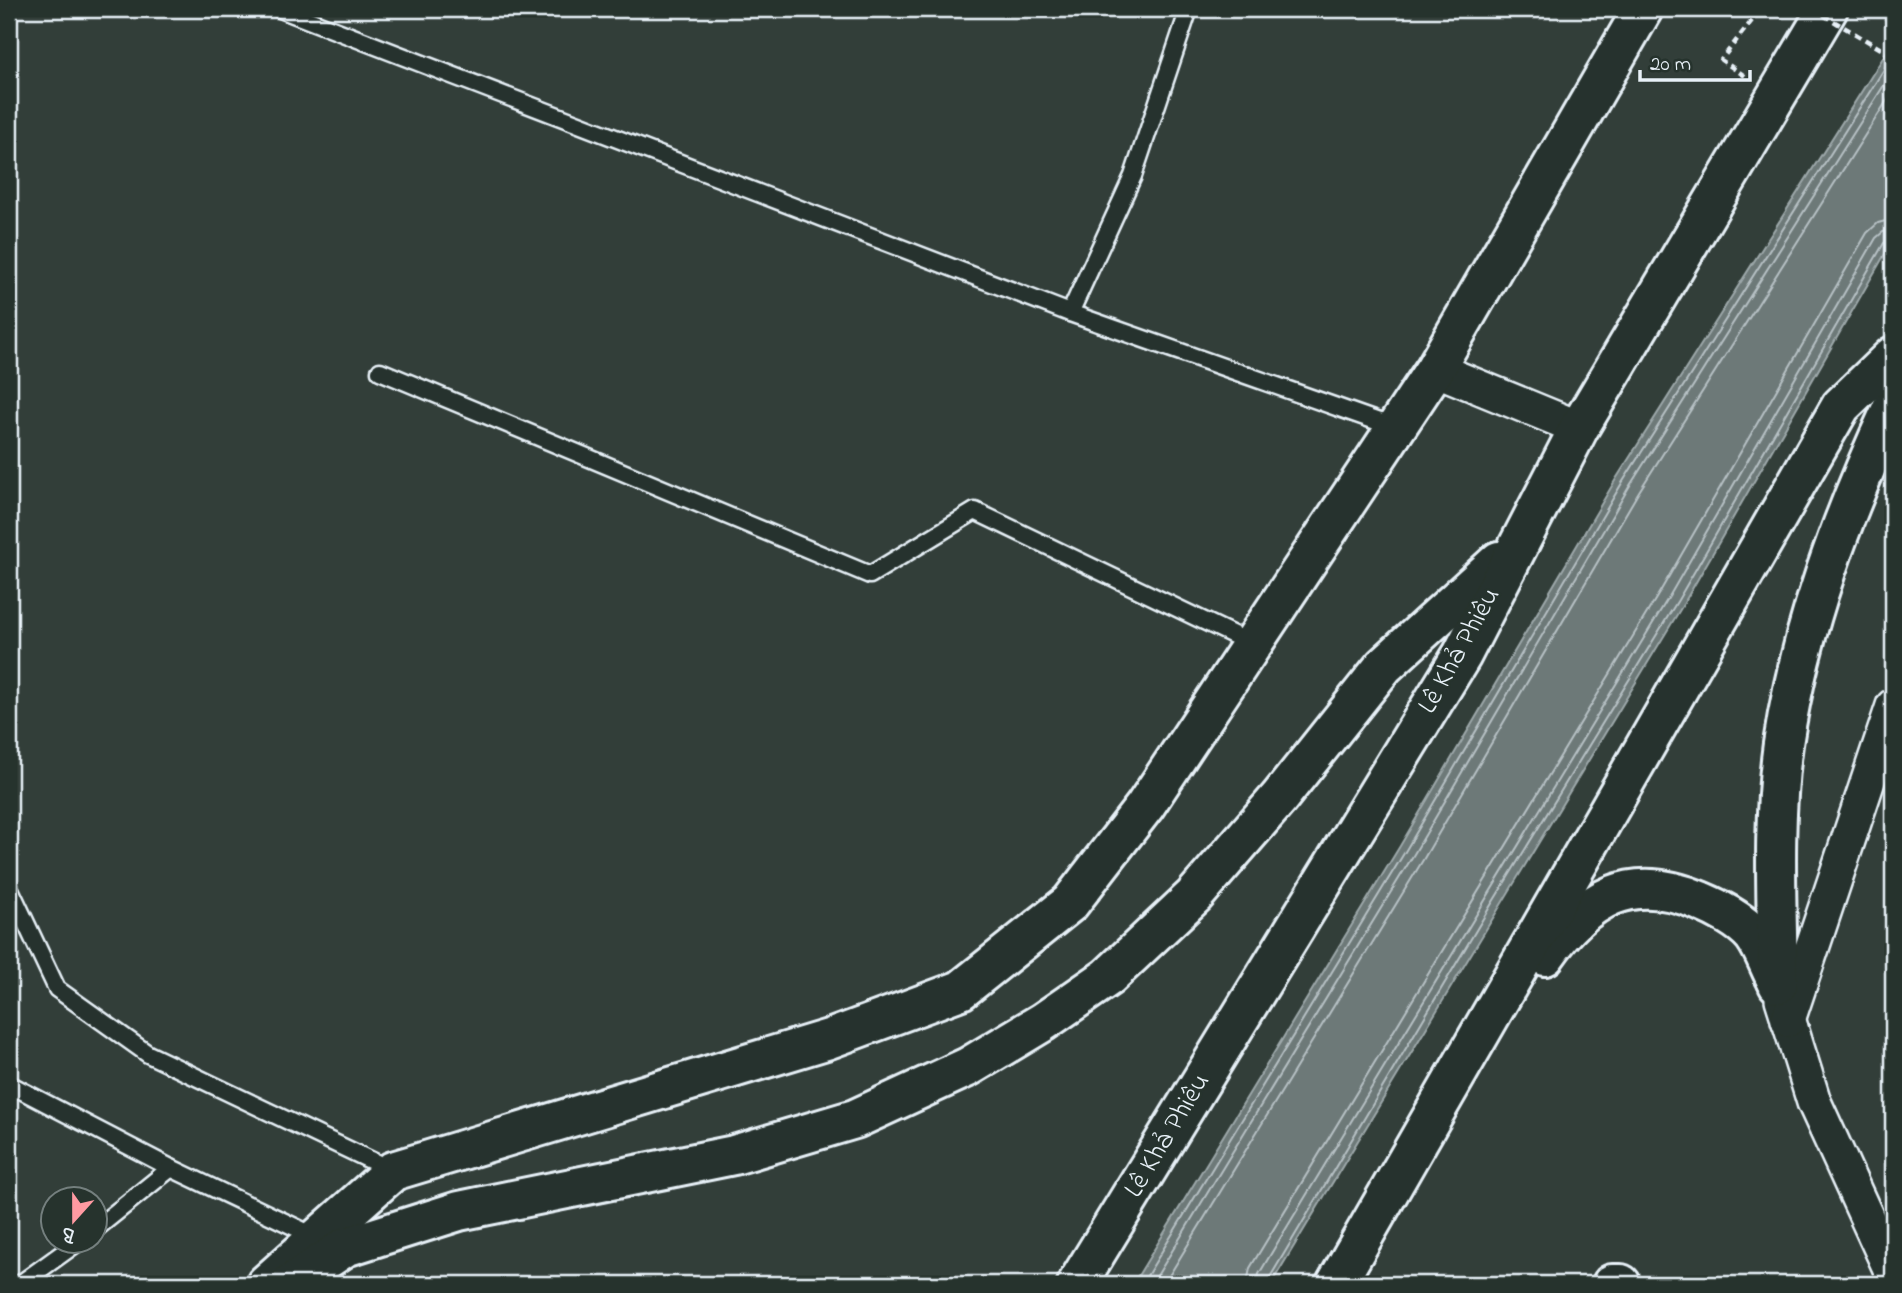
<svg xmlns="http://www.w3.org/2000/svg" width="1902" height="1293" font-family="'Indie Flower',sans-serif">
  <rect width="100%" height="100%" fill="#323e39"/>
  <filter id="ink" filterUnits="userSpaceOnUse"><feTurbulence type="fractalNoise" baseFrequency=".0143" numOctaves="2"/><feDisplacementMap in="SourceGraphic" scale="14" xChannelSelector="R" yChannelSelector="G"/><feConvolveMatrix kernelMatrix="1 2 1 2 8 2 1 2 1" color-interpolation-filters="sRGB"/></filter>
  <g filter="url(#ink)">
    <path fill="#6d7978" stroke="#9ea9ab" stroke-width="2" d="M1893,42V240L1684,603L1271,1284H1133L1400,846L1616,479Z"/>
    <g fill="none" stroke-linecap="round" stroke-linejoin="round">
      <g stroke="#b7c1c5" stroke-width="2">
        <path d="M1142,1284L1406,850L1622,483L1893,55"/>
        <path d="M1152,1284L1414,854L1629,487L1893,71"/>
        <path d="M1164,1284L1423,860L1638,493L1893,91"/>
        <path d="M1247,1284L1250,1268L1661,590L1867,233L1878,223L1893,219"/>
        <path d="M1257,1284L1259,1274L1278,1242L1670,595L1876,238L1883,232L1893,230"/>
        <path d="M1266,1284L1491,905L1678,600L1884,243L1893,238"/>
      </g>
      <defs>
        <g id="lane">
          <path d="M280,9L1070,313L1396,428"/>
          <path d="M1070,313L1133,176L1189,9"/>
          <path d="M380,371L870,575L975,511L1252,644"/>
          <path d="M9,887L57,989L148,1054L391,1170"/>
          <path d="M9,1084L171,1168L316,1237"/>
          <path d="M94,1230L171,1168"/>
          <path d="M20,1284L81,1240"/>
        </g>
        <g id="street">
          <path d="M1435,369L1579,428"/>
          <path d="M1782,999L1814,1102L1893,1275"/>
          <path d="M1788,1020L1893,706"/>
        </g>
        <path id="secondary" d="M266,1284L393,1171L829,1039L961,990L1070,903L1145,806L1435,369L1643,9"/>
        <g id="highway">
          <path d="M1545,956C1586,898 1631,871 1700,901C1717,908 1742,921 1754,936C1763,948 1769,966 1776,979"/>
          <path d="M1778,984C1777,905 1772,823 1783,744C1801,625 1843,514 1893,406"/>
          <path d="M290,1284L345,1247L459,1211L734,1155L855,1119L968,1067L1043,1022L1108,977L1194,896L1279,798L1384,666L1499,561"/>
          <path d="M1077,1284L1462,655L1579,428L1828,9"/>
          <path d="M1336,1284L1841,406L1893,356"/>
          <path d="M1612,1284H1621"/>
        </g>
      </defs>
      <use href="#lane" stroke="#e8f1f8" stroke-width="21"/>
      <use href="#street" stroke="#e8f1f8" stroke-width="38"/>
      <use href="#secondary" stroke="#e8f1f8" stroke-width="44"/>
      <use href="#highway" stroke="#e8f1f8" stroke-width="44"/>
      <path stroke="#e8f1f8" stroke-width="4.5" stroke-dasharray="7 5" stroke-linecap="butt" d="M1745,76L1721,60L1761,9"/>
      <use href="#lane" stroke="#26332d" stroke-width="16"/>
      <use href="#street" stroke="#26332d" stroke-width="33"/>
      <use href="#secondary" stroke="#26332d" stroke-width="38"/>
      <use href="#highway" stroke="#26332d" stroke-width="38"/>
      <path stroke="#e8f1f8" stroke-width="4.5" stroke-dasharray="7 5" stroke-linecap="butt" d="M1813,9L1893,56"/>
    </g>
  </g>
  <g text-anchor="middle" dominant-baseline="central" stroke-width="5" stroke-linejoin="round" paint-order="stroke">
    <g font-size="28" fill="#e8f1f8" stroke="#26332d">
      <text transform="translate(1460 651) rotate(-61)">Lê Khả Phiêu</text>
      <text transform="translate(1168 1136) rotate(-59)">Lê Khả Phiêu</text>
    </g>
  </g>
  <rect width="1902" height="1293" fill="none" stroke="#26332d" stroke-width="35"/>
  <rect x="18" y="18" width="1867" height="1258" fill="none" stroke="#e8f1f8" stroke-width="2.5" filter="url(#ink)"/>
  <g transform="translate(74 1220) rotate(201)"><circle r="33" fill="#26332d" stroke="#747f7e" stroke-width="2"/>
  <path d="M0-5L12 26L0 18L-12 26Z" fill="#ff9aa2"/>
  <text y="-10" font-size="19" font-weight="bold" text-anchor="middle" fill="#e8f1f8">B</text>
  </g>
  <path d="M1640 70v10h110v-10" fill="none" stroke="#e8f1f8" stroke-width="3.5"/>
  <text x="1650" y="70" font-size="21" fill="#e8f1f8" stroke="#26332d" stroke-width="5" paint-order="stroke">20 m</text>
</svg>
